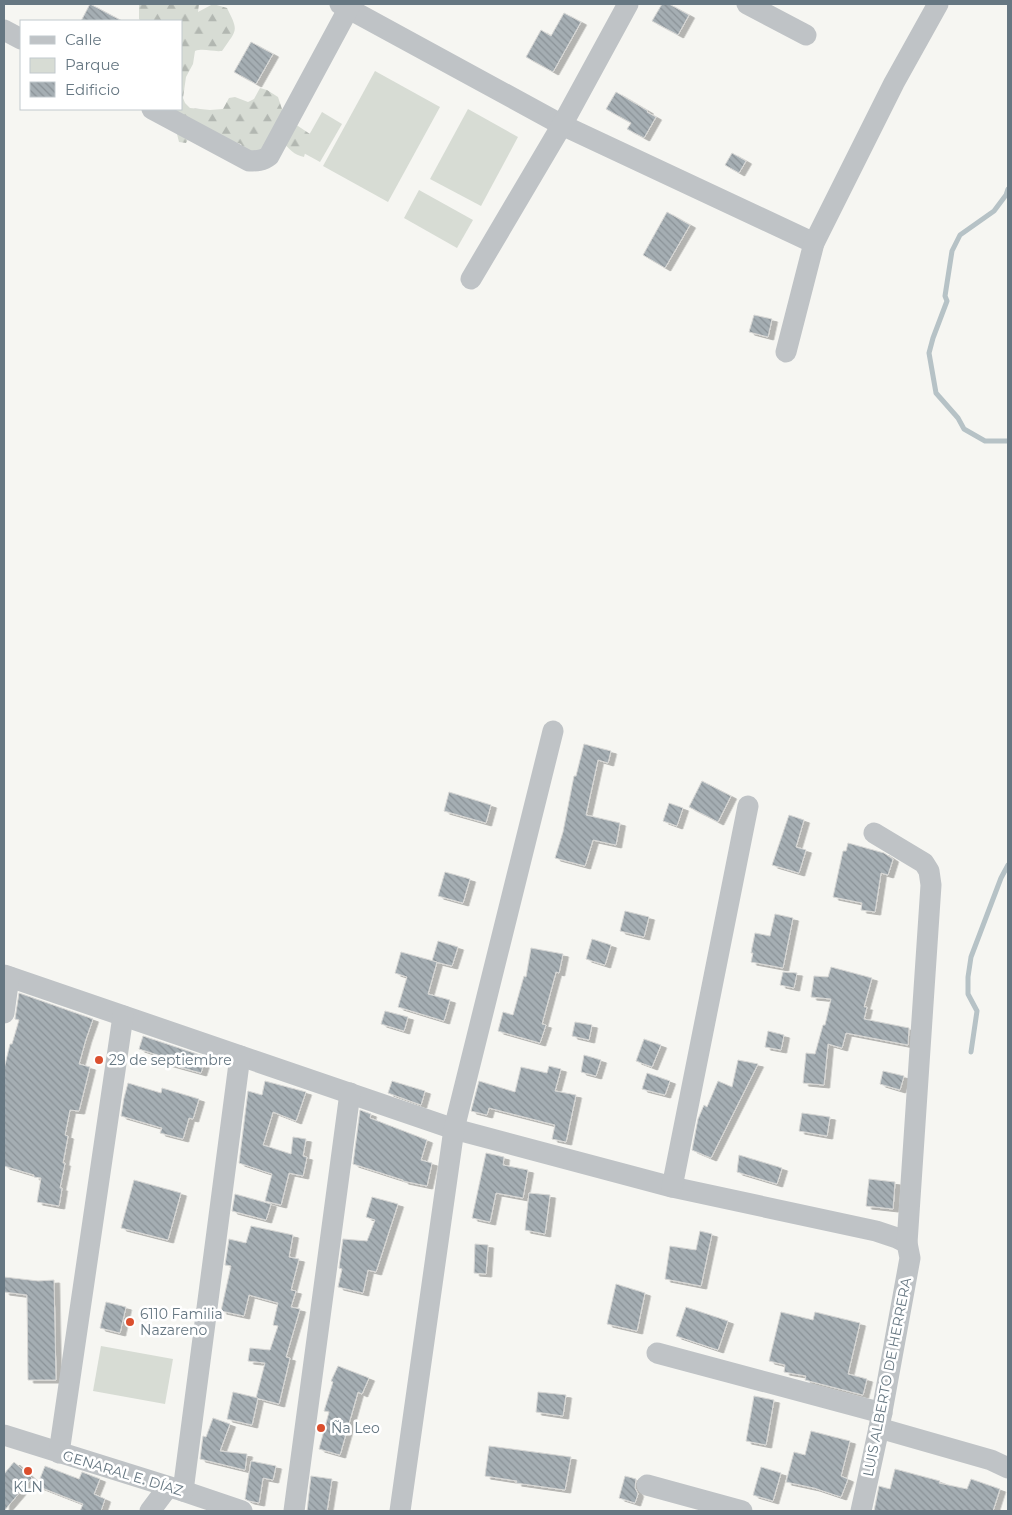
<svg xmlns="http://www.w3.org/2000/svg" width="1012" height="1515" font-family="Montserrat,sans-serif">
  <defs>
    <pattern id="forest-firs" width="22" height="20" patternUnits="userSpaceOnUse" patternTransform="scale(1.25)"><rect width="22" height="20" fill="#d7dcd4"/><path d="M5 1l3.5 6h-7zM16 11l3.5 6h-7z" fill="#b2b7b1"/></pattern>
    <pattern id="building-back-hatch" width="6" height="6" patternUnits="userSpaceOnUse" patternTransform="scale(1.25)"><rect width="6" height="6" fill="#a5aeb3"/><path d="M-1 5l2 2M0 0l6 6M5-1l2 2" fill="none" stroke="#8a9297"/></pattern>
    <filter id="shadow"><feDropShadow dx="5.5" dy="3" stdDeviation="0" flood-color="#0004"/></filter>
  </defs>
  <rect width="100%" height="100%" fill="#f6f6f2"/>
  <g fill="#d7dcd4">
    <path d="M375,71L440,107L388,202L323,166Z"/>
    <path d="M468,109L518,137L481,206L430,179Z"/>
    <path d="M322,112L342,124L320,162L300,151Z"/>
    <path d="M419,190L473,220L457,248L404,218Z"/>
    <path d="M101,1346L173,1359L165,1404L93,1391Z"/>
  </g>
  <path fill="url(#forest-firs)" d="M139,4H199L198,12L213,4L227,8C239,32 237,29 222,51C212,52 204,48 195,51L193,64L186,77L183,98L185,103L190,108L210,110L223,109L229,98L235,97L248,102L254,99L260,88L267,90L278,97L282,109L289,120L310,134L304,157C294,155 289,149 282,141L267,153L246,154L241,144L192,131L186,143L179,142L176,130L148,109H181V21H141L139,19Z"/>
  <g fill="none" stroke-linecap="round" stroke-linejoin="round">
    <g stroke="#b6c2c6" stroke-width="5">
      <path d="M1008,189L1006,195L994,211L960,235L952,251L945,296L947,301L933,338L929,353L936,393L958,418L964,429L985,441H1008"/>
      <path d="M971,1052L977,1011L968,994V977L971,957L1001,878L1008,865"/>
    </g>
  </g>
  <g fill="url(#building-back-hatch)" stroke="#d7d7d5" filter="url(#shadow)">
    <path d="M90,4L122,21H81Z"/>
    <path d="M662,4H669L689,15L678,35L652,21Z"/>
    <path d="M564,13L581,22L553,72L526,57L541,30L551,36Z"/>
    <path d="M251,42L273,54L256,84L234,72Z"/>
    <path d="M616,92L648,111L647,112L656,117L644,138L627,129L631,123L606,109Z"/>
    <path d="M732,153L746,161L739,173L725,165Z"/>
    <path d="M667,212L690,225L665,268L643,255Z"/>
    <path d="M754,315L772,319L768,337L749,332Z"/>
    <path d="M584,744L611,751L608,763L598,760L586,815L620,823L616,845L593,840L585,866L555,858L563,832L574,776H576Z"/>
    <path d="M702,781L731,796L718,822L689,807Z"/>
    <path d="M449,792L491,805L486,823L444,811Z"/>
    <path d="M669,803L683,808L677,826L663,821Z"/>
    <path d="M789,815L804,820L796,847L806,850L799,873L772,865Z"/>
    <path d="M848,843L884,853L893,859L888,875L881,873L875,912L861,910L862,903L833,897L843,851H846Z"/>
    <path d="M445,872L470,879L463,903L438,896Z"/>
    <path d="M625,911L649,917L644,937L620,931Z"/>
    <path d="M775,914L793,918L783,968L751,962L753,953H751L755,933L770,936Z"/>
    <path d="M592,939L611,945L605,965L586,959Z"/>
    <path d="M438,941L458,947L452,966L432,961Z"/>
    <path d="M531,948L563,954L559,973L556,972L542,1024L546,1025L540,1043L498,1031L503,1012L513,1015L524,976L526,977Z"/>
    <path d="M401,952L437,962L428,994L450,1000L444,1021L398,1007L407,977L395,973Z"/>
    <path d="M831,967L872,978L864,1007H867L864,1019L909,1028L908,1045L846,1033L842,1048L828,1044L824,1085L803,1083L806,1053L815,1054L823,1025H825L831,999L811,997L814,976L828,977Z"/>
    <path d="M783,972L797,973L794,988L780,985Z"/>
    <path d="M19,993L93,1019L86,1039L79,1064L90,1067L79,1111L70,1110L65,1135L68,1136L63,1163H65L60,1188H62L59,1206L37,1202L41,1178L34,1177V1175L4,1166V1069L10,1044H12L19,1020L15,1019Z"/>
    <path d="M385,1011L408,1017L404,1031L381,1024Z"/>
    <path d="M575,1022L592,1025L589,1040L572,1036Z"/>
    <path d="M768,1031L784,1035L781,1050L765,1047Z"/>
    <path d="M143,1036L206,1057L201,1073L165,1063L167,1058L139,1049Z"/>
    <path d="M644,1039L661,1045L652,1067L636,1061Z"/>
    <path d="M584,1055L601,1060L596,1076L581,1072Z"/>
    <path d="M738,1060L758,1064L711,1158L692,1150L698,1119L704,1105L707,1107L718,1081L732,1087Z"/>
    <path d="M549,1066L561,1069L555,1091L576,1095L566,1142L552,1139L555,1125L489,1108L487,1115L471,1111L479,1081L515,1092L521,1067L547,1073Z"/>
    <path d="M883,1071L904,1076L900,1090L880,1084Z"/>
    <path d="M647,1073L670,1081L665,1095L642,1089Z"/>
    <path d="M265,1081L306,1092L296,1121L273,1112L263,1145L291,1154L293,1137L306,1139L303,1156L307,1157L303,1176L289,1173L281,1205L265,1201L272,1174L239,1163L248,1091L262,1095Z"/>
    <path d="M392,1081L425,1091L421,1105L388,1093Z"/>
    <path d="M128,1083L161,1093L162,1088L199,1099L193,1119L189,1118L183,1139L160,1133L162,1128L121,1116L124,1098Z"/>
    <path d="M360,1110L371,1114L370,1118L427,1140L421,1160L432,1163L427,1186L403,1181V1180L353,1164Z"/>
    <path d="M802,1113L830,1117L827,1136L799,1131Z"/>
    <path d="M486,1153L504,1157L503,1165L528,1170L523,1198L496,1193L490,1222L472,1218Z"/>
    <path d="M739,1155L782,1168L777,1184L737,1172Z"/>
    <path d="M869,1179L895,1182L893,1209L866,1206Z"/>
    <path d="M134,1180L181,1193L168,1240L121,1228Z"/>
    <path d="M529,1193L550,1195L545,1234L525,1230Z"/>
    <path d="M235,1194L271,1204L266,1220L232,1211Z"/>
    <path d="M372,1197L398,1204L376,1272L368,1270L363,1293L338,1287L342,1269L339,1268L343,1239L367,1241L375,1220L366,1217Z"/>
    <path d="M251,1226L293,1235L289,1257L299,1259L291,1290L296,1291L291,1307L300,1309L286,1357L290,1358L279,1404L256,1398L265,1363L248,1361L250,1348L270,1350L278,1326L273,1325L278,1303L249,1295L244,1316L221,1311L231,1266L225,1265L229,1239L246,1243Z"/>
    <path d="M700,1231L712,1234L701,1286L665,1279L670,1246L696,1250Z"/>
    <path d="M475,1244L488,1245L486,1274L474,1273Z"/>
    <path d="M4,1277L38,1281L54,1280L56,1380H28L27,1295L4,1292Z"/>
    <path d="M616,1284L645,1293L637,1331L607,1324Z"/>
    <path d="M106,1302L126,1307L120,1333L100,1328Z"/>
    <path d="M686,1307L728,1321L718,1350L676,1336Z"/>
    <path d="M781,1312L813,1320L815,1312L860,1323L848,1374L867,1379L863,1395L805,1380L806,1376L784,1372L785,1365L769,1361Z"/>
    <path d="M338,1366L369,1378L362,1394L358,1392L340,1455L319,1449L329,1412L324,1411L333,1382L331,1381Z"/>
    <path d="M233,1392L258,1398L252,1425L227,1419Z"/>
    <path d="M538,1392L566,1395L563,1416L536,1412Z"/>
    <path d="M754,1396L774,1400L766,1445L746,1441Z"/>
    <path d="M213,1418L230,1424L220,1451L247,1454L245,1470L200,1459L203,1436L206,1437Z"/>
    <path d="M811,1431L850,1441L841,1476L848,1479L841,1497L814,1488L786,1482L794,1452L805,1455Z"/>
    <path d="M489,1446L571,1457L565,1490L516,1483L517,1481L485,1476Z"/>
    <path d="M251,1461L276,1466L273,1480L263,1478L259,1503L249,1501L245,1499Z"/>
    <path d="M14,1462L32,1478L4,1511V1474Z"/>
    <path d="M45,1466L79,1479L82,1472L100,1479L94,1494L105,1499L101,1511H80L83,1504L37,1486Z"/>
    <path d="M761,1467L781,1473L773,1501L753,1495Z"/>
    <path d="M895,1469L940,1481L939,1483L967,1489L971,1479L1000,1489L993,1511H874L879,1486L890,1489Z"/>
    <path d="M311,1476L332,1479L327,1511H307Z"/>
    <path d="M625,1476L636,1479L635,1488L638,1494L635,1503L619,1498Z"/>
  </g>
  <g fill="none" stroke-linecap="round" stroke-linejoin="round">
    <g stroke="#bfc3c6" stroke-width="21">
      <path d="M340,4L562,125L814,243"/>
      <path d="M747,4L806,35"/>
      <path d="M4,30L21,39"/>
      <path d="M152,109L249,161C256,161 263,161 269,156L351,4"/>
      <path d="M471,279L562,125L628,4"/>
      <path d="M786,352L814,243L894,83L938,4"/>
      <path d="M4,975L454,1129L672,1187L876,1231L897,1238L907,1243"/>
      <path d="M4,1013L9,977"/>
      <path d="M672,1187L748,806"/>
      <path d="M657,1353L882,1413"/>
      <path d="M879,1428L991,1460L1008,1468"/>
      <path d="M4,1435L183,1491L242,1511"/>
      <path d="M59,1453L123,1016"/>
      <path d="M647,1485L742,1511"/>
      <path d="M183,1491L240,1056"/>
      <path d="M150,1511L168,1487"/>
      <path d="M294,1511L350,1093"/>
      <path d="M400,1511L454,1129L553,731"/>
      <path d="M861,1511L879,1428L910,1258L907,1243L931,885L929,871L924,863L874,833"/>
    </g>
  </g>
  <g fill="#db4f2e" stroke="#fff" stroke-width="2">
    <circle cx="99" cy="1060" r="5"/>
    <circle cx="130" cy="1322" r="5"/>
    <circle cx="321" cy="1428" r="5"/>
    <circle cx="28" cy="1471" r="5"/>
  </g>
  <g text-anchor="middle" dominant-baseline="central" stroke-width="5" stroke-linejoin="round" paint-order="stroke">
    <g font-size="14" fill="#667782" stroke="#fff" text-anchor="start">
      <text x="109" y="1060">29 de septiembre</text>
      <text x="140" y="1314">6110 Familia<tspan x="140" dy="16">Nazareno</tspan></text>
      <text x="331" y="1428">Ña Leo</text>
      <text x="28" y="1487" text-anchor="middle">KLN</text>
    </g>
    <g font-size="14" fill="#667782" stroke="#fff">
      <text transform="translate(887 1377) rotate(-79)">LUIS ALBERTO DE HERRERA</text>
      <text transform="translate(123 1473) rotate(17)">GENARAL E. DÍAZ</text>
    </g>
  </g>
  <rect width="1012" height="1515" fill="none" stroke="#667782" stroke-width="10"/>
  <rect x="20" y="20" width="162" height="90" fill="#ffffff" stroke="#c2c9cd"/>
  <rect x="30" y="36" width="25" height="8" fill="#bfc3c6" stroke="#c2c9cd"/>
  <text x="65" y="45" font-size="15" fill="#667782">Calle</text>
  <rect x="30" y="58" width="25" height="15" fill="#d7dcd4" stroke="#c2c9cd"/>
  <text x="65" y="70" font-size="15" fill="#667782">Parque</text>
  <rect x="30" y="82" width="25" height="15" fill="url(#building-back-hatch)" stroke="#c2c9cd"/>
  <text x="65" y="95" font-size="15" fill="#667782">Edificio</text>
</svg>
